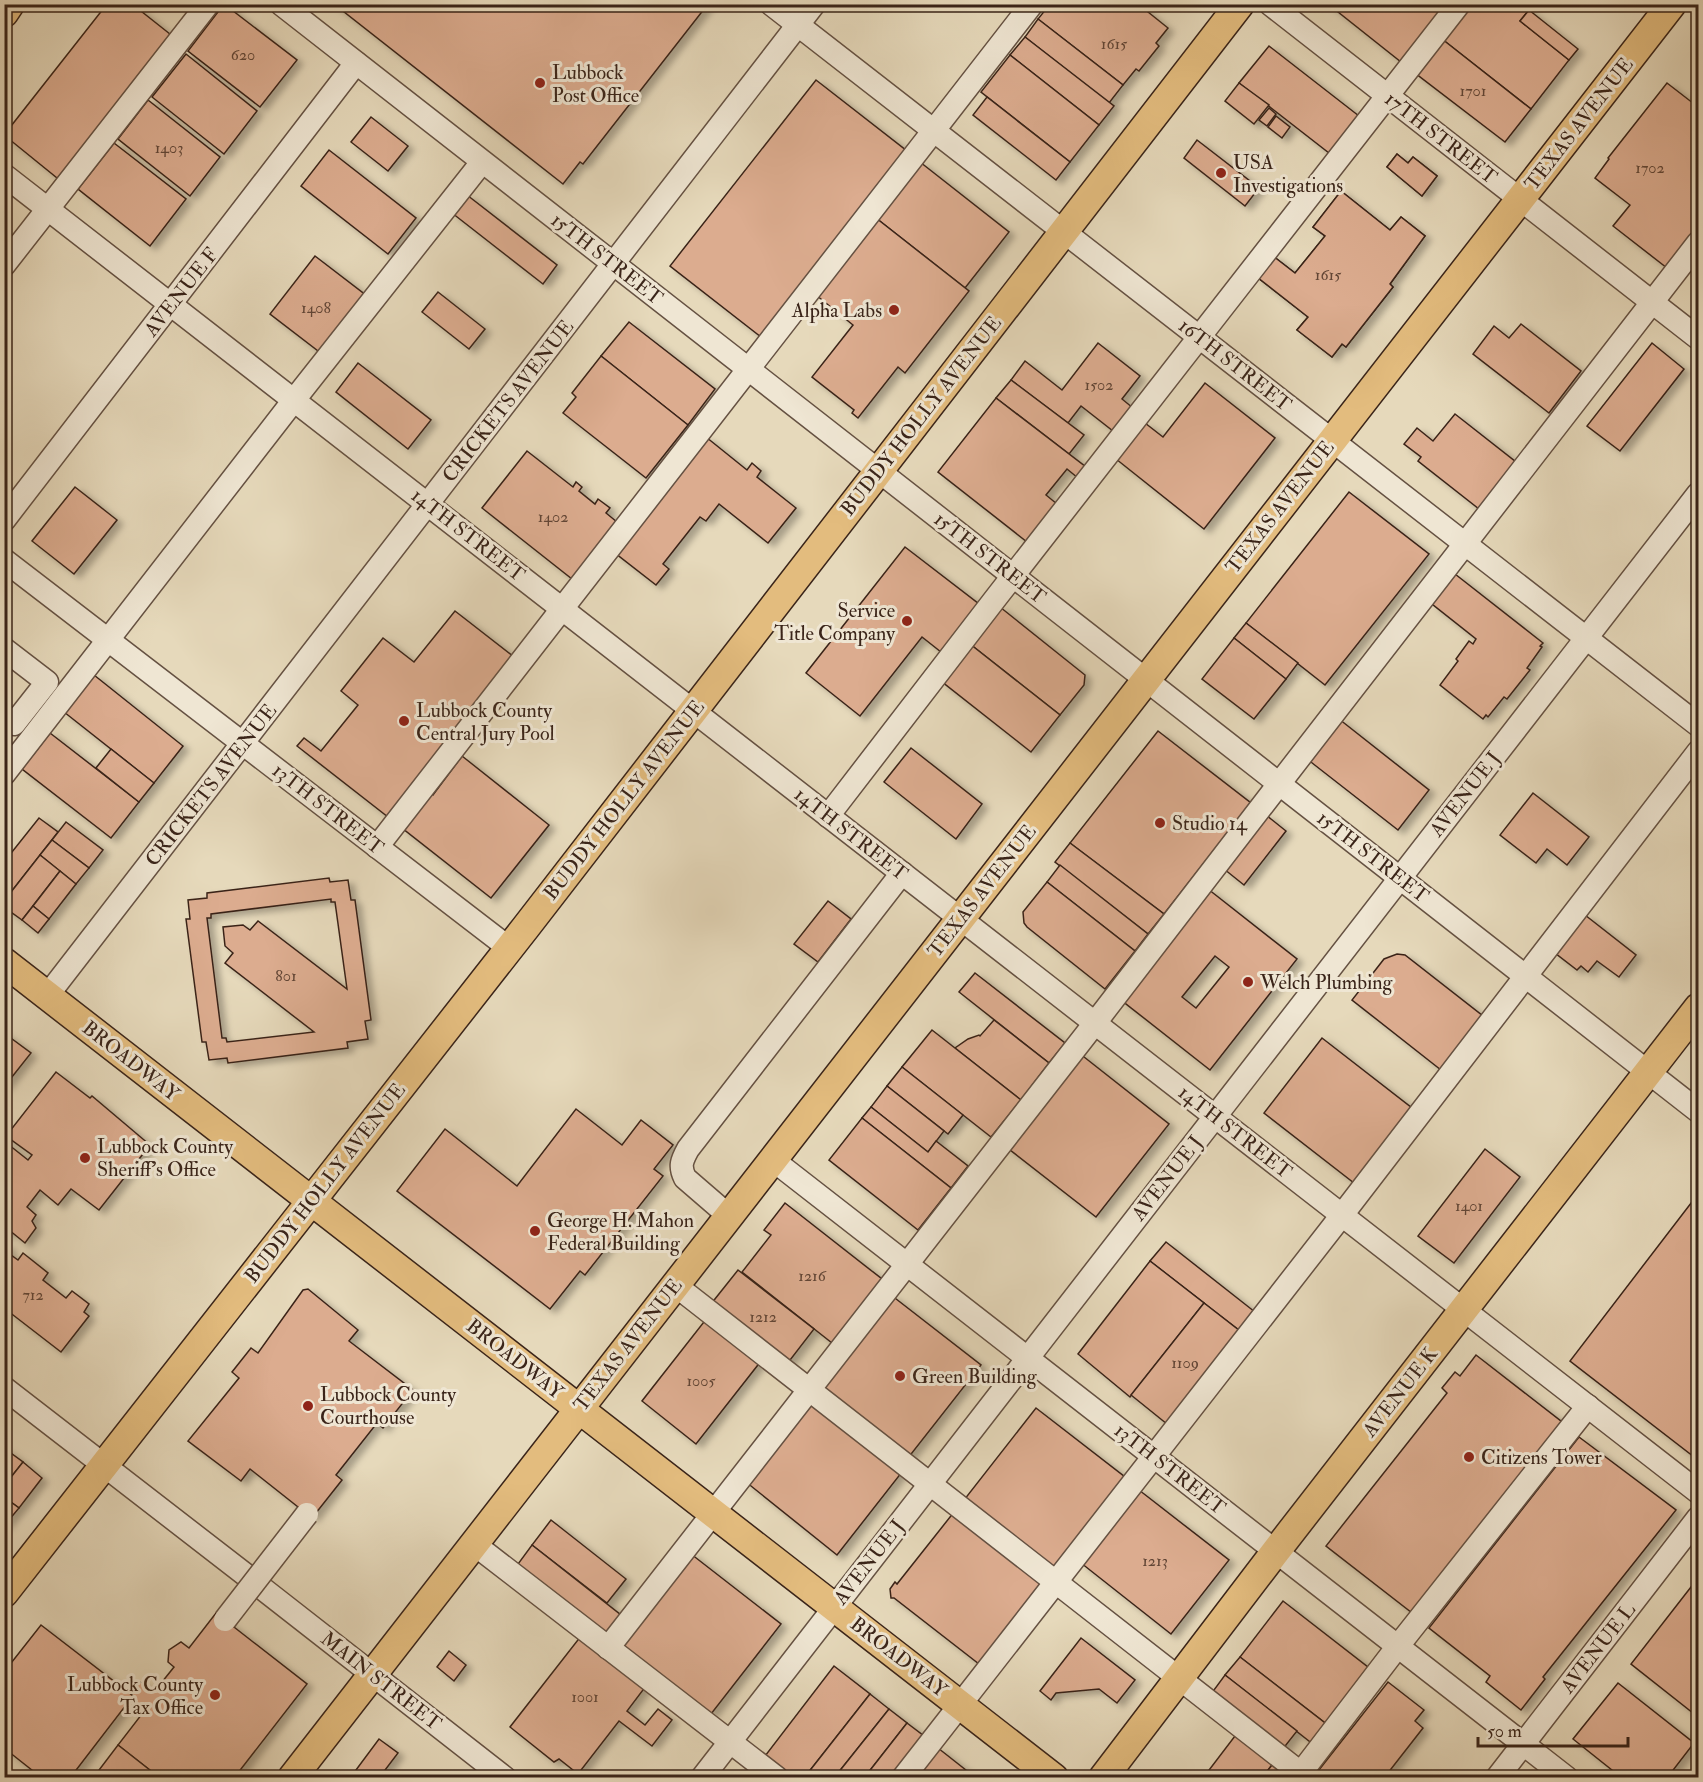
<svg xmlns="http://www.w3.org/2000/svg" width="1703" height="1782" font-family="'IM FELL Double Pica',serif">
  <defs>
    <filter id="shadow"><feDropShadow dx="6" dy="4" stdDeviation="3" flood-color="#0004"/></filter>
  </defs>
  <rect width="100%" height="100%" fill="#e6d9bb"/>
  <filter id="stains"><feTurbulence type="fractalNoise" baseFrequency=".00333" numOctaves="4"/><feColorMatrix values="0 0 0 0 .2 0 0 0 0 .09 0 0 0 0 .02 0 0 0 .5 -.17"/></filter>
  <radialGradient id="worn" r=".72"><stop offset=".6" stop-color="#630" stop-opacity="0"/><stop offset="1" stop-color="#630" stop-opacity=".3"/></radialGradient>
  <g fill="#dcac8f" stroke="#3a2419" stroke-width="1.5" fill-rule="evenodd" filter="url(#shadow)">
    <path d="M107,4H132L175,38L62,182L4,135Z"/>
    <path d="M224,4L297,60L260,107L188,51Z"/>
    <path d="M334,4H708L583,164L580,162L563,184Z"/>
    <path d="M1050,4H1138L1168,28L1156,43L1159,46L1139,71L1136,69L1123,85L1038,19Z"/>
    <path d="M1328,4H1443L1445,6L1401,62Z"/>
    <path d="M1468,4H1522L1529,10L1520,21L1569,60L1531,109L1442,39Z"/>
    <path d="M1529,10L1578,49L1569,60L1520,21Z"/>
    <path d="M1038,19L1123,85L1109,103L1025,37Z"/>
    <path d="M1025,37L1114,106L1099,125L1010,55Z"/>
    <path d="M1442,39L1531,109L1505,142L1415,73Z"/>
    <path d="M1269,46L1359,116L1329,153L1239,83Z"/>
    <path d="M186,54L257,111L224,154L152,97Z"/>
    <path d="M1010,55L1099,125L1070,162L981,92Z"/>
    <path d="M816,80L907,151L761,337L670,266Z"/>
    <path d="M1239,83L1269,105L1254,124L1225,101Z"/>
    <path d="M1667,83L1698,107V227L1667,268L1613,226L1630,205L1595,178L1609,159L1608,158Z"/>
    <path d="M987,97L1070,162L1056,180L973,115Z"/>
    <path d="M148,100L220,157L190,196L118,139Z"/>
    <path d="M1269,108L1276,114L1267,126L1259,120Z"/>
    <path d="M1276,116L1290,127L1282,138L1268,127Z"/>
    <path d="M371,117L408,146L388,171L351,142Z"/>
    <path d="M1197,140L1259,188L1245,206L1184,158Z"/>
    <path d="M114,143L186,199L150,246L78,189Z"/>
    <path d="M329,150L416,218L388,254L301,186Z"/>
    <path d="M1397,154L1408,163L1413,157L1437,176L1422,196L1387,167Z"/>
    <path d="M1397,154L1408,163L1413,157L1437,176L1422,196L1387,167Z"/>
    <path d="M920,162L1009,232L965,288L876,218Z"/>
    <path d="M1341,191L1390,230L1401,217L1425,236L1390,284L1393,287L1346,347L1342,344L1332,357L1297,330L1308,317L1257,277L1273,256L1295,273L1325,236L1313,227Z"/>
    <path d="M1341,191L1390,230L1401,217L1425,236L1390,284L1393,287L1346,347L1342,344L1332,357L1297,330L1308,317L1257,277L1273,256L1295,273L1325,236L1313,227Z"/>
    <path d="M467,195L557,265L543,284L452,213Z"/>
    <path d="M876,218L969,291L905,373L898,367L858,418L852,413L854,410L812,377L853,325L816,295Z"/>
    <path d="M315,256L367,296L322,354L270,314Z"/>
    <path d="M438,292L485,329L469,349L422,312Z"/>
    <path d="M629,322L715,389L688,425L601,356Z"/>
    <path d="M1521,324L1581,371L1549,413L1473,354L1494,326L1509,338Z"/>
    <path d="M1098,343L1140,376L1122,399L1133,408L1113,431L1081,406L1068,423L1011,380L1025,361L1062,390Z"/>
    <path d="M1652,343L1684,369L1620,451L1587,426Z"/>
    <path d="M601,356L688,425L646,478L563,413L576,397L572,393Z"/>
    <path d="M358,363L431,420L408,449L336,392Z"/>
    <path d="M1011,380L1084,435L1069,454L996,398Z"/>
    <path d="M1205,383L1275,438L1204,529L1116,459L1145,423L1163,437Z"/>
    <path d="M996,398L1086,467L1078,478L1067,469L1046,495L1057,504L1027,542L938,472Z"/>
    <path d="M1455,414L1516,462L1479,509L1418,461L1421,457L1404,444L1417,428L1433,441Z"/>
    <path d="M706,437L747,470L752,463L761,471L757,477L796,508L768,543L719,504L706,521L700,517L663,564L669,569L656,585L615,553Z"/>
    <path d="M527,451L573,487L576,482L582,487L579,491L595,504L598,499L610,508L606,513L617,522L572,579L482,508Z"/>
    <path d="M75,487L117,520L74,574L32,541Z"/>
    <path d="M1349,492L1429,554L1325,685L1246,623Z"/>
    <path d="M905,547L979,604L941,652L922,637L860,716L806,673Z"/>
    <path d="M1455,574L1543,643L1540,646L1542,647L1527,668L1530,670L1507,699L1504,697L1488,717L1486,715L1483,719L1440,685L1458,661L1456,659L1469,641L1473,644L1476,639L1432,604Z"/>
    <path d="M1000,607L1085,675L1084,685L1060,715L970,644Z"/>
    <path d="M455,611L514,657L388,817L297,746L304,738L321,751L358,705L341,691L383,638L414,662Z"/>
    <path d="M1246,623L1298,663L1286,679L1234,638Z"/>
    <path d="M1234,638L1286,679L1254,719L1202,679Z"/>
    <path d="M970,644L1060,715L1031,752L941,681Z"/>
    <path d="M94,675L183,746L154,783L64,712Z"/>
    <path d="M1339,719L1429,790L1398,830L1307,759Z"/>
    <path d="M1158,731L1251,803L1164,914L1070,843Z"/>
    <path d="M50,733L139,802L111,838L22,769Z"/>
    <path d="M911,748L982,804L956,839L884,782Z"/>
    <path d="M111,749L154,783L139,802L96,768Z"/>
    <path d="M462,756L549,825L491,898L402,828L429,792L433,795Z"/>
    <path d="M1533,793L1589,837L1567,865L1547,849L1536,863L1500,835Z"/>
    <path d="M1266,815L1286,831L1244,885L1224,869Z"/>
    <path d="M39,818L58,832L4,901V862Z"/>
    <path d="M66,822L103,850L89,868L52,840Z"/>
    <path d="M52,840L89,868L76,884L40,855Z"/>
    <path d="M1070,843L1164,914L1148,934L1055,862Z"/>
    <path d="M40,855L60,871L22,920L4,907V901Z"/>
    <path d="M1060,865L1148,934L1135,951L1047,882Z"/>
    <path d="M60,871L76,884L49,919L33,906Z"/>
    <path d="M329,878L330,882L348,880L351,900H355L371,1020L365,1021L368,1039L347,1042L348,1048L228,1063L227,1058L209,1060L206,1042H202L186,919H190L188,900L207,898V893ZM331,899V902H335L347,989L258,921L250,930L243,925L223,927L225,946L233,953L225,963L314,1032L227,1042L226,1038H222L207,918H211V914Z"/>
    <path d="M1047,882L1135,951L1105,989L1027,927L1024,923L1023,912Z"/>
    <path d="M1208,889L1297,959L1210,1070L1121,1000ZM1215,956L1229,967L1196,1008L1182,997Z"/>
    <path d="M828,901L851,919L818,962L794,944Z"/>
    <path d="M33,906L49,919L38,933L22,920Z"/>
    <path d="M1585,915L1636,955L1619,977L1597,961L1588,972L1581,966L1577,970L1555,953Z"/>
    <path d="M1397,954L1405,955L1483,1016L1441,1070L1352,1000L1384,959Z"/>
    <path d="M975,973L1065,1043L1049,1063L959,992Z"/>
    <path d="M994,1020L1049,1063L1021,1100L955,1048L968,1039L979,1035L980,1036Z"/>
    <path d="M932,1030L1021,1100L991,1137L902,1067Z"/>
    <path d="M4,1033L31,1053L4,1087Z"/>
    <path d="M1322,1038L1412,1108L1354,1183L1264,1113Z"/>
    <path d="M1079,1053L1169,1124L1096,1217L1005,1146Z"/>
    <path d="M902,1067L963,1115L948,1134L887,1086Z"/>
    <path d="M56,1072L90,1098L92,1096L150,1145L99,1210L71,1189L58,1205L40,1190L27,1207L36,1215L32,1221L36,1228L25,1243L9,1230L4,1236V1141L28,1160L32,1155L6,1136Z"/>
    <path d="M887,1086L944,1131L928,1152L871,1107Z"/>
    <path d="M871,1107L928,1152L936,1141L968,1166L951,1188L862,1118Z"/>
    <path d="M576,1109L622,1145L641,1120L673,1145L654,1169L663,1176L585,1275L580,1271L550,1309L397,1191L445,1129L517,1186Z"/>
    <path d="M862,1118L951,1188L918,1230L829,1160Z"/>
    <path d="M1485,1149L1520,1177L1454,1263L1418,1236Z"/>
    <path d="M1698,1194V1460L1570,1361Z"/>
    <path d="M785,1203L882,1279L832,1343L742,1272L771,1235L764,1230Z"/>
    <path d="M1166,1242L1255,1312L1240,1331L1150,1261Z"/>
    <path d="M4,1244L10,1248L7,1252L18,1260L23,1253L48,1273L43,1280L66,1298L72,1291L89,1304L84,1312L89,1316L61,1352L4,1308Z"/>
    <path d="M1150,1261L1204,1303L1130,1397L1078,1354Z"/>
    <path d="M738,1270L814,1329L787,1364L711,1304Z"/>
    <path d="M308,1289L358,1330L349,1341L413,1390L383,1428L377,1423L336,1475L342,1480L312,1518L250,1469L241,1481L188,1441L239,1378L232,1372L251,1348L258,1353L303,1290Z"/>
    <path d="M891,1295L981,1365L908,1458L819,1387Z"/>
    <path d="M1204,1303L1240,1331L1167,1424L1131,1395Z"/>
    <path d="M707,1318L761,1361L696,1444L642,1401Z"/>
    <path d="M1476,1355L1566,1425L1416,1616L1326,1546L1447,1393L1442,1388L1455,1372L1460,1376Z"/>
    <path d="M810,1400L902,1472L837,1555L746,1482Z"/>
    <path d="M1036,1408L1125,1477L1052,1569L964,1500Z"/>
    <path d="M1579,1437L1676,1510L1543,1677L1545,1679L1521,1710L1486,1682L1490,1676L1429,1628Z"/>
    <path d="M4,1448L23,1462L4,1486Z"/>
    <path d="M23,1462L42,1478L19,1508L4,1497V1486Z"/>
    <path d="M1139,1490L1229,1560L1171,1634L1081,1563Z"/>
    <path d="M4,1497L19,1508L4,1526Z"/>
    <path d="M954,1512L1045,1581L979,1664L894,1598H891L890,1589L895,1582L897,1584Z"/>
    <path d="M551,1520L626,1579L607,1603L532,1545Z"/>
    <path d="M532,1545L621,1615L607,1633L518,1564Z"/>
    <path d="M691,1554L781,1624L711,1714L621,1644Z"/>
    <path d="M1698,1578V1717L1631,1664Z"/>
    <path d="M1283,1601L1373,1671L1329,1726L1240,1657Z"/>
    <path d="M216,1613L307,1684L234,1778H160L118,1745L142,1714L127,1703L133,1696L130,1693L137,1684L141,1682L154,1692L174,1667L168,1662L169,1650L181,1642L189,1648Z"/>
    <path d="M41,1625L133,1696L70,1778H42L4,1748V1672Z"/>
    <path d="M581,1636L646,1686L627,1711L645,1725L658,1709L672,1720L652,1746L619,1721L578,1774L559,1759L554,1762L510,1727Z"/>
    <path d="M1081,1638L1135,1680L1117,1703L1099,1689L1056,1693L1051,1700L1040,1691Z"/>
    <path d="M449,1651L466,1665L454,1681L437,1667Z"/>
    <path d="M1240,1657L1329,1726L1314,1745L1225,1675Z"/>
    <path d="M834,1666L870,1694L804,1778H793L765,1756Z"/>
    <path d="M1225,1675L1297,1731L1282,1750L1211,1694Z"/>
    <path d="M1388,1682L1424,1710L1415,1721L1423,1728L1384,1778H1319L1315,1775Z"/>
    <path d="M1618,1683L1694,1743L1667,1778H1622L1573,1739Z"/>
    <path d="M870,1694L889,1709L834,1778H804Z"/>
    <path d="M889,1709L907,1723L864,1778H834Z"/>
    <path d="M907,1723L924,1736L892,1778H864Z"/>
    <path d="M1238,1732L1275,1761L1262,1778H1203Z"/>
    <path d="M379,1739L398,1753L379,1778H350Z"/>
    <path d="M118,1745L160,1778H93Z"/>
    <path d="M938,1748L976,1778H915Z"/>
    <path d="M1275,1761L1290,1778H1262Z"/>
  </g>
  <g fill="none" stroke-linecap="round" stroke-linejoin="round">
    <defs>
      <g id="minor">
        <path d="M281,4L1698,1111"/>
        <path d="M771,4L1698,725"/>
        <path d="M1270,4L1698,338"/>
        <path d="M4,175L1698,1492"/>
        <path d="M4,265L208,4"/>
        <path d="M4,520L356,63"/>
        <path d="M4,560L509,948"/>
        <path d="M4,649L47,682L14,724L4,716"/>
        <path d="M4,774L294,400L482,162"/>
        <path d="M828,816L995,599L1459,4"/>
        <path d="M377,847L1032,4"/>
        <path d="M47,996L814,4"/>
        <path d="M773,1160L1567,1778"/>
        <path d="M729,1216L685,1178C679,1166 682,1160 688,1149L902,873"/>
        <path d="M675,1285L1307,1778"/>
        <path d="M4,1388L251,1579"/>
        <path d="M474,1544L777,1778"/>
        <path d="M258,1585L505,1778"/>
        <path d="M608,1648L1095,1023L1279,784L1698,243"/>
        <path d="M702,1778L1698,494"/>
        <path d="M903,1778L1342,1215L1698,752"/>
        <path d="M1297,1778L1398,1646L1588,1406"/>
        <path d="M1497,1778L1698,1518"/>
      </g>
      <g id="major">
        <path d="M4,13L10,4"/>
        <path d="M4,962L1054,1778"/>
        <path d="M4,1593L526,927L1240,4"/>
        <path d="M292,1778L1672,4"/>
        <path d="M1103,1778L1276,1551L1698,1008"/>
      </g>
    </defs>
    <use href="#minor" stroke="#655142" stroke-width="25"/>
    <use href="#major" stroke="#3a2419" stroke-width="31"/>
    <use href="#minor" stroke="#efe6d3" stroke-width="22"/>
    <use href="#major" stroke="#e3bc7e" stroke-width="28"/>
    <defs>
      <path id="minor-bridge" d="M225,1620L307,1514"/>
    </defs>
    <use href="#minor-bridge" stroke="#655142" stroke-width="25" stroke-linecap="butt"/>
    <use href="#minor-bridge" stroke="#efe6d3" stroke-width="22"/>
  </g>
  <g fill="#8f2418" stroke="#efe6d3" stroke-width="2">
    <circle cx="540" cy="83" r="6"/>
    <circle cx="1221" cy="173" r="6"/>
    <circle cx="894" cy="310" r="6"/>
    <circle cx="907" cy="621" r="6"/>
    <circle cx="404" cy="721" r="6"/>
    <circle cx="1160" cy="823" r="6"/>
    <circle cx="1248" cy="982" r="6"/>
    <circle cx="85" cy="1158" r="6"/>
    <circle cx="535" cy="1231" r="6"/>
    <circle cx="900" cy="1376" r="6"/>
    <circle cx="308" cy="1406" r="6"/>
    <circle cx="1469" cy="1457" r="6"/>
    <circle cx="215" cy="1695" r="6"/>
  </g>
  <g text-anchor="middle" dominant-baseline="central" stroke-width="6" stroke-linejoin="round" paint-order="stroke">
    <g font-size="16" fill="#624636">
      <text x="1114" y="44">1615</text>
      <text x="243" y="55">620</text>
      <text x="1473" y="91">1701</text>
      <text x="169" y="148">1403</text>
      <text x="1650" y="168">1702</text>
      <text x="1328" y="275">1615</text>
      <text x="316" y="308">1408</text>
      <text x="1099" y="385">1502</text>
      <text x="553" y="517">1402</text>
      <text x="286" y="976">801</text>
      <text x="1469" y="1206">1401</text>
      <text x="812" y="1276">1216</text>
      <text x="33" y="1295">712</text>
      <text x="763" y="1317">1212</text>
      <text x="1185" y="1363">1109</text>
      <text x="701" y="1381">1005</text>
      <text x="1155" y="1561">1213</text>
      <text x="585" y="1697">1001</text>
    </g>
    <g font-size="20" fill="#3a2419" stroke="#efe6d3" text-anchor="start">
      <text x="552" y="72">Lubbock<tspan x="552" dy="23">Post Office</tspan></text>
      <text x="1233" y="162">USA<tspan x="1233" dy="23">Investigations</tspan></text>
      <text x="882" y="310" text-anchor="end">Alpha Labs</text>
      <text x="895" y="610" text-anchor="end">Service<tspan x="895" dy="23">Title Company</tspan></text>
      <text x="416" y="710">Lubbock County<tspan x="416" dy="23">Central Jury Pool</tspan></text>
      <text x="1172" y="823">Studio 14</text>
      <text x="1260" y="982">Welch Plumbing</text>
      <text x="97" y="1146">Lubbock County<tspan x="97" dy="23">Sheriff's Office</tspan></text>
      <text x="547" y="1220">George H. Mahon<tspan x="547" dy="23">Federal Building</tspan></text>
      <text x="912" y="1376">Green Building</text>
      <text x="320" y="1394">Lubbock County<tspan x="320" dy="23">Courthouse</tspan></text>
      <text x="1481" y="1457">Citizens Tower</text>
      <text x="203" y="1684" text-anchor="end">Lubbock County<tspan x="203" dy="23">Tax Office</tspan></text>
    </g>
    <g font-size="20" fill="#3a2419" stroke="#efe6d3">
      <text transform="translate(1579 124) rotate(-52)">TEXAS AVENUE</text>
      <text transform="translate(1441 138) rotate(38)">17TH STREET</text>
      <text transform="translate(607 259) rotate(38)">15TH STREET</text>
      <text transform="translate(181 292) rotate(-52)">AVENUE F</text>
      <text transform="translate(1235 365) rotate(38)">16TH STREET</text>
      <text transform="translate(508 401) rotate(-52)">CRICKETS AVENUE</text>
      <text transform="translate(921 416) rotate(-52)">BUDDY HOLLY AVENUE</text>
      <text transform="translate(1280 507) rotate(-52)">TEXAS AVENUE</text>
      <text transform="translate(468 535) rotate(38)">14TH STREET</text>
      <text transform="translate(990 558) rotate(38)">15TH STREET</text>
      <text transform="translate(211 785) rotate(-52)">CRICKETS AVENUE</text>
      <text transform="translate(1465 794) rotate(-52)">AVENUE J</text>
      <text transform="translate(624 800) rotate(-52)">BUDDY HOLLY AVENUE</text>
      <text transform="translate(328 809) rotate(38)">13TH STREET</text>
      <text transform="translate(851 834) rotate(38)">14TH STREET</text>
      <text transform="translate(1373 857) rotate(38)">15TH STREET</text>
      <text transform="translate(982 891) rotate(-52)">TEXAS AVENUE</text>
      <text transform="translate(131 1061) rotate(38)">BROADWAY</text>
      <text transform="translate(1235 1132) rotate(38)">14TH STREET</text>
      <text transform="translate(1167 1178) rotate(-52)">AVENUE J</text>
      <text transform="translate(325 1183) rotate(-52)">BUDDY HOLLY AVENUE</text>
      <text transform="translate(628 1345) rotate(-52)">TEXAS AVENUE</text>
      <text transform="translate(515 1359) rotate(38)">BROADWAY</text>
      <text transform="translate(1400 1392) rotate(-52)">AVENUE K</text>
      <text transform="translate(1170 1469) rotate(38)">13TH STREET</text>
      <text transform="translate(869 1562) rotate(-52)">AVENUE J</text>
      <text transform="translate(1598 1648) rotate(-52)">AVENUE L</text>
      <text transform="translate(899 1657) rotate(38)">BROADWAY</text>
      <text transform="translate(381 1681) rotate(38)">MAIN STREET</text>
    </g>
  </g>
  <rect width="1703" height="1782" fill="none" stroke="#e6d9bb" stroke-width="24"/>
  <rect x="6" y="6" width="1691" height="1770" fill="none" stroke="#3a2419" stroke-width="3"/>
  <rect x="12" y="12" width="1679" height="1758" fill="none" stroke="#3a2419" stroke-width="1.5"/>
  <path d="M1478 1737v9h150v-9" fill="none" stroke="#3a2419" stroke-width="3"/>
  <text x="1487" y="1737" font-size="18" fill="#3a2419" stroke="#efe6d3" stroke-width="4.5" paint-order="stroke">50 m</text>
  <rect width="100%" height="100%" filter="url(#stains)"/>
  <rect width="100%" height="100%" fill="url(#worn)"/>
</svg>
